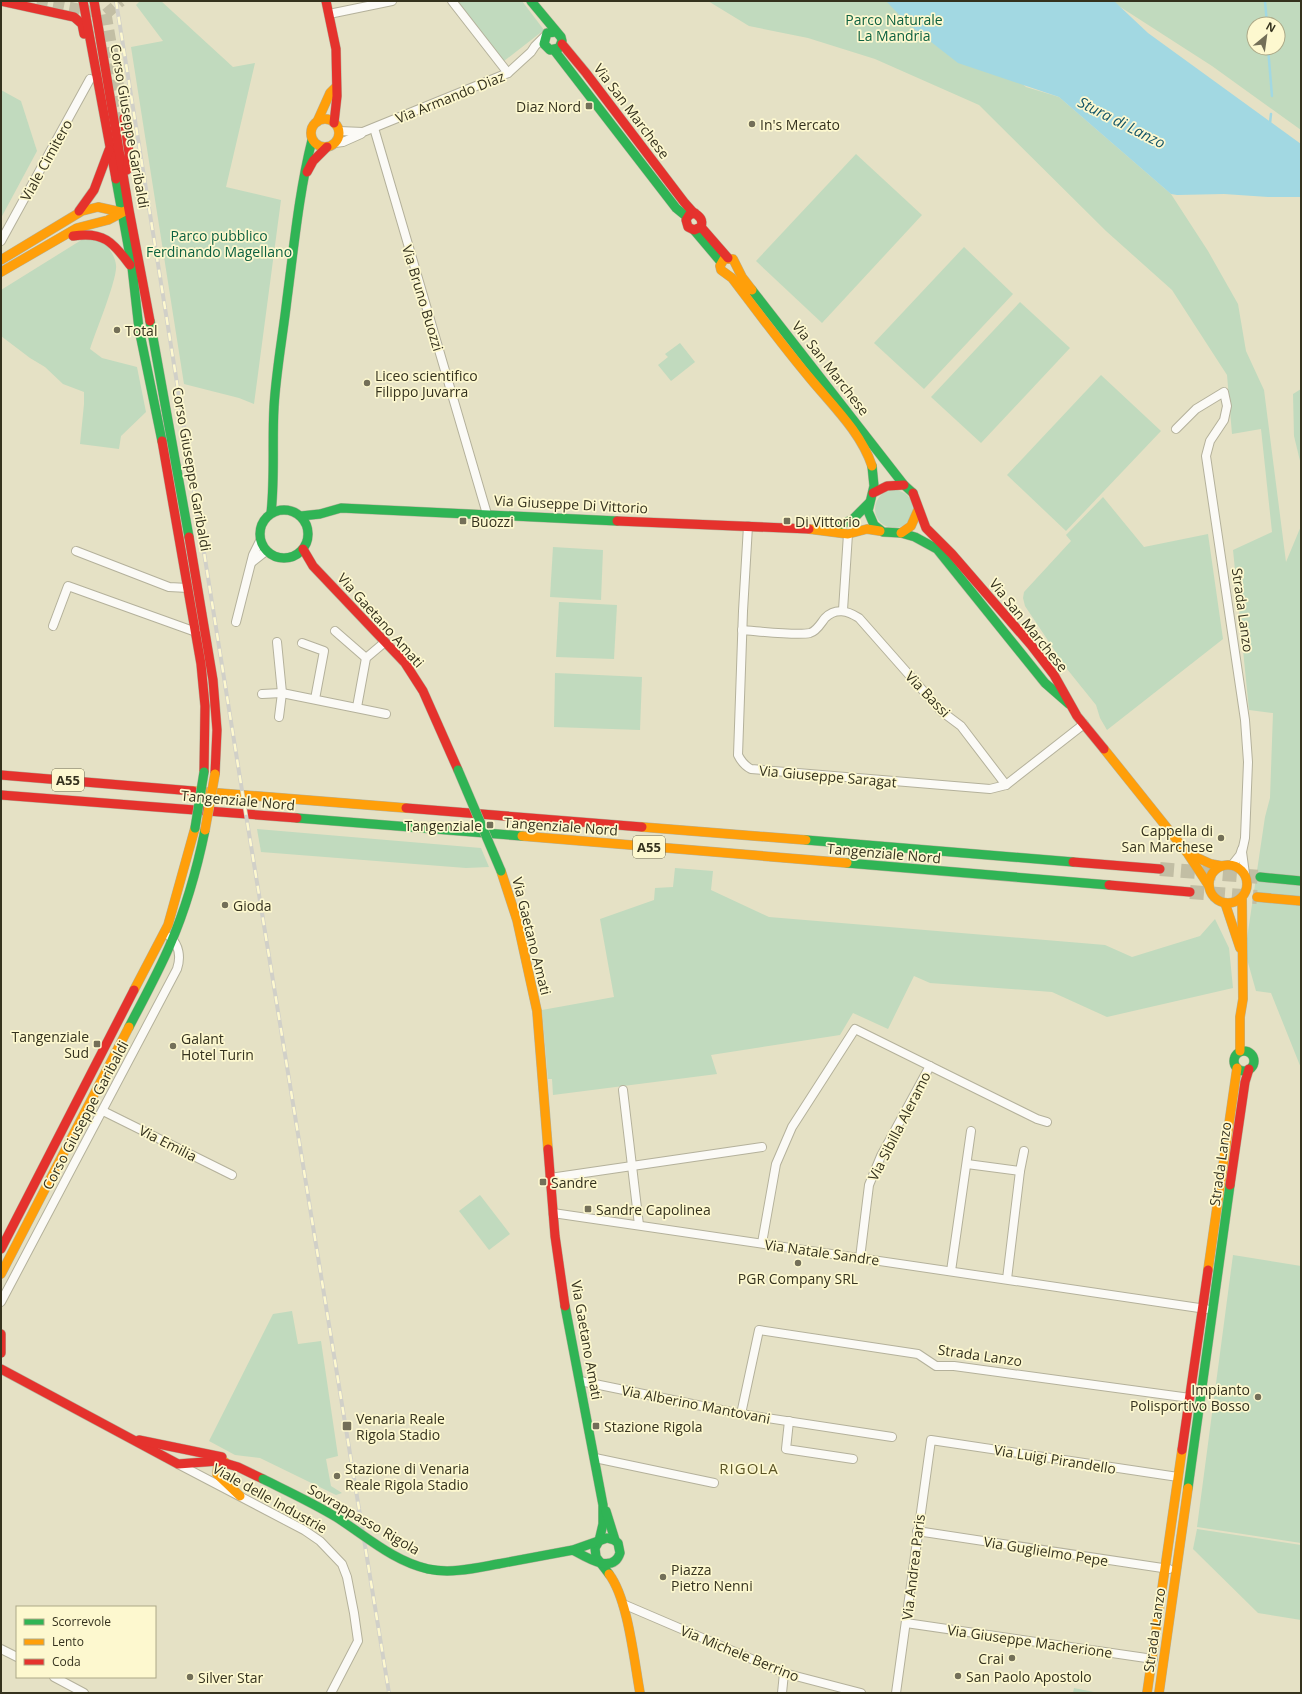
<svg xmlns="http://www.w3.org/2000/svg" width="1302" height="1694" font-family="'Open Sans',sans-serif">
  <rect width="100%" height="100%" fill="#e5e1c5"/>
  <g fill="#c1dabe" fill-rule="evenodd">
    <path d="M140,1H161L233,67L255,63L226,187L281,200L254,404L239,398L184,384L131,47L163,41L136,5Z"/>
    <path d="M453,1H522L544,30L504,61Z"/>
    <path d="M708,1H925L1026,87L1059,97L1171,194L1208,251L1238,304L1246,351L1264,390L1286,562L1301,526V1068L1271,993L1256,991L1245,952L1265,817L1270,798L1273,713L1249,710L1233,550L1272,532L1261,429L1232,434L1227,375L1172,290L1106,231L979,105L875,59L808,38L749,26Z"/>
    <path d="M1111,1H1301V130L1212,66ZM1254,24H1278V48H1254Z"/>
    <path d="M1,90L21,101L37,151L1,218Z"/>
    <path d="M856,154L922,215L822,323L756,261Z"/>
    <path d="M83,239C88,239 94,239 99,241C108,244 115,256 116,265C118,278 95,333 90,349L102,358L137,367L146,412L121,436L119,449L80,444L84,404V392L63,384L45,367L30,358L1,336V290Z"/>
    <path d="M964,247L1013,294L924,389L874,343Z"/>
    <path d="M1020,302L1070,348L981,443L931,397Z"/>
    <path d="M680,343L695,362L671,381L658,365L668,357L665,354Z"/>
    <path d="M1101,375L1161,431L1066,531L1007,475Z"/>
    <path d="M1301,389V465L1294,436L1293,394Z"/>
    <circle cx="894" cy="509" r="19"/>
    <path d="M1103,497L1144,547L1208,534L1223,639L1107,730L1100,718L1096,705L1067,669L1025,606L1023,598L1024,592L1071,541L1066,535Z"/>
    <path d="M553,547L603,550L601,600L550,597Z"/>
    <path d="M559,602L617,605L614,659L556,657Z"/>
    <path d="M555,673L642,677L640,730L554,727Z"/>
    <path d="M257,829L481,848L489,867L466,868L261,852Z"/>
    <path d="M675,868L713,871L711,890L769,917L1105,945L1132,957L1200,936L1215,919L1229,948L1233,988L1107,1017L1052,992L930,983L914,976L888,1029L853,1013L840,1035L711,1055L717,1074L553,1095L552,1079H548L542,1010L614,997L600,919L654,900L655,888L673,887Z"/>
    <path d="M480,1195L510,1234L489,1250L459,1211Z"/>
    <path d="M1301,1254V1543L1197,1527L1233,1255L1301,1266Z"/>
    <path d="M292,1311L298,1344L321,1341L338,1456L326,1459L331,1486L342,1493L336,1495L260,1458L235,1455L209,1441L273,1314Z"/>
    <path d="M1197,1529L1301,1545V1620L1258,1613L1193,1549Z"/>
    <path d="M1074,1688L1099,1693H1073Z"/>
  </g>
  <path fill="#a2d8e2" d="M886,1H1114L1148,33L1301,144V197H1268L1224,194L1177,195L1171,194L1059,97L958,63L908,24Z"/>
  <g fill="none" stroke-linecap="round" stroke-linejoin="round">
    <g stroke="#a2d8e2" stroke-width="2.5">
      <path d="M1265,1L1267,24"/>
      <path d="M1268,48L1272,96"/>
      <path d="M1270,123L1271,114"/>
    </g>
    <g stroke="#c2bea4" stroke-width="11" stroke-dasharray="11 5.5" stroke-linecap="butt">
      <path d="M37,1L94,12"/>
      <path d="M106,14L124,118"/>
      <path d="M106,14L121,1"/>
    </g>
    <g stroke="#c2bea4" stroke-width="14" stroke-dasharray="14 7" stroke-linecap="butt">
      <path d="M1160,869L1260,877"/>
      <path d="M1190,892L1257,897"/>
    </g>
    <defs>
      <g id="street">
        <path d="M452,1L508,73"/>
        <path d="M329,14L392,1"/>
        <path d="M374,128L487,514"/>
        <path d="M339,131L363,132L508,73L531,52L535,46L545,36"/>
        <path d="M335,143L343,142L361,134"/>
        <path d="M1,241L90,79"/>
        <path d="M1176,429L1196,409L1224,392L1227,406L1224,420L1210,441L1206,456L1245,720L1248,762L1245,838L1242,852L1245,874"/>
        <path d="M748,526L743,611L738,755C741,761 745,766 751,769L990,789L1006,785L1084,724"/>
        <path d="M76,551L169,587L188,588"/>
        <path d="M252,562L266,551"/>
        <path d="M843,610L848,534"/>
        <path d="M236,622L253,555L260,541"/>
        <path d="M53,626L68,586L196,632"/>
        <path d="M742,630C757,631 797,636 810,633C817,631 821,623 825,618C836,607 848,611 859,618L941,711L961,726L1006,785"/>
        <path d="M335,631L366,658"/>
        <path d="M277,642L282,693L279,717"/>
        <path d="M302,643L324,651L315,699"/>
        <path d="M262,694L282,693L386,714"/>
        <path d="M357,707L366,658L385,642"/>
        <path d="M1232,865L1240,855L1242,849"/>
        <path d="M623,1090L639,1225"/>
        <path d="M103,1111L232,1175"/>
        <path d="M967,1164L1020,1171"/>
        <path d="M550,1178L762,1147"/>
        <path d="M553,1213L1206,1309"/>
        <path d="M762,1243L776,1164L792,1127L855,1029L1037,1119L1047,1122"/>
        <path d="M860,1258L869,1185L881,1156L930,1066"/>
        <path d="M951,1271L971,1131"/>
        <path d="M1007,1279L1020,1171L1024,1151"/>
        <path d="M1,1302L177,969C181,957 179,945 170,937"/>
        <path d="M580,1381L741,1414L892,1437"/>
        <path d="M741,1414L759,1330L918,1354L936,1366H954L1190,1398"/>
        <path d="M789,1421L786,1449L853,1459"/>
        <path d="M595,1458L714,1483"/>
        <path d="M178,1464L304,1530L320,1541L342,1564L347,1577L354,1613L358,1641L331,1693"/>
        <path d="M917,1531L1169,1569"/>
        <path d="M623,1604L784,1673L861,1693"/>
        <path d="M906,1623L1153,1659"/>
        <path d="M1,1649L17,1657"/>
        <path d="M54,1677L84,1693"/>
        <path d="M782,1693L784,1673"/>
        <path d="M896,1693L931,1440L1178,1477"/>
      </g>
      <g id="fast">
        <path d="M531,1L561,37L562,41L559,48L550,50L544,44L547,33L556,32"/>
        <path d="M554,50L676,208L687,217"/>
        <path d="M116,179L132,267L139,329L162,441"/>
        <path d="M694,230L721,262"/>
        <path d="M752,290L904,485L913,493"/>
        <path d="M150,321L189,537"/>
        <path d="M872,466L874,486L868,511L874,525L883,532L901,533L915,537L937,549L1045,683L1069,704"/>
        <circle cx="284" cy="534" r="24"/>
        <path d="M271,513C275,478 272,442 274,407C276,371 283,335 287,299C294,246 299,192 312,140"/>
        <path d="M301,516L320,514L341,508L617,521"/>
        <path d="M829,529L852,520L869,503"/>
        <path d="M297,818L522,836"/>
        <path d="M806,840L1073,862"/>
        <path d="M847,863L1109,885"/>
        <path d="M1260,877L1301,881"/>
        <path d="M129,1027C143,1000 158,973 170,945C186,908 197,869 205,830"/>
        <circle cx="1244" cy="1061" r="10"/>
        <path d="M565,1306L603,1505V1524L599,1541L595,1548L596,1557L609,1574"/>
        <path d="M1188,1488L1230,1185"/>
        <path d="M606,1511L615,1540"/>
        <path d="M498,1564L573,1550L607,1538L614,1540L618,1543L620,1553C613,1575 586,1557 573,1550"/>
      </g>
      <g id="slow">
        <circle cx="325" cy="133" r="14"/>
        <path d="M317,122L330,93L336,87"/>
        <path d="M1,260L82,211L98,207L121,212"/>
        <path d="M1,272L77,228L108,220L127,210"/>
        <path d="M752,290L742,277L733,259H724L720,266L721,270L732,278C757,311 782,345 809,377C831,404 861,432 872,466"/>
        <path d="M809,529L848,534L867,529L880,531"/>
        <path d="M901,533L911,526L918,510"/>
        <path d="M1104,749L1188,854L1209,886"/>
        <path d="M193,791L406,808"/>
        <path d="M642,827L806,840"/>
        <path d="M522,836L847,863"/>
        <path d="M1189,854L1211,864L1222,866"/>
        <circle cx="1228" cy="884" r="19"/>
        <path d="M501,871L517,920L537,1011L548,1149"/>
        <path d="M1257,897L1301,901"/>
        <path d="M1225,903L1240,948"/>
        <path d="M134,990L168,925L195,828"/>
        <path d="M1240,1051V1017L1243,999L1242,898"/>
        <path d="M1208,1270L1237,1068"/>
        <path d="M1,1274L129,1027"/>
        <path d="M225,1462L218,1466L217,1474L240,1496"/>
        <path d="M609,1574C628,1599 634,1660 640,1693"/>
        <path d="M1147,1693L1182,1450"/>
        <path d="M1159,1693L1188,1488"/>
      </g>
      <g id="jam">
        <path d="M1,1L74,17L82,24L84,34"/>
        <path d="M83,1L116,179"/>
        <path d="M94,1L129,210L150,321"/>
        <path d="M326,1L336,49L337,96L334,123"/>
        <path d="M562,44L586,73L684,202L692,211C698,216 704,218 701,227L694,230L688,227L686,220L689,215L695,213"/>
        <path d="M124,118L129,153L127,170"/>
        <path d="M307,172L313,161L327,147"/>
        <path d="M79,211L94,190L109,150"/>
        <path d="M701,227L728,258"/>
        <path d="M73,236C103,231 113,242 130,265"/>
        <path d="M162,441L201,664L205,706L204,772"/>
        <path d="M873,493L887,486L904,485"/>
        <path d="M913,493L926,528L952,554L1031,645L1054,675L1077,716L1104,749"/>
        <path d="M617,521L809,529"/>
        <path d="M189,537L213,680L217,730L215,774"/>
        <path d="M303,549L313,566L405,663L423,691L458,770"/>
        <path d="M1,775L193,791"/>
        <path d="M1,795L297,818"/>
        <path d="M406,808L642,827"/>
        <path d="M1073,862L1160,869"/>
        <path d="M1109,885L1190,892"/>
        <path d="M548,1149L555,1236L565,1306"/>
        <path d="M1230,1185L1245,1082L1249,1069"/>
        <path d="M1,1249L134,990"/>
        <path d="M1,1334V1353"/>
        <path d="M1,1369L178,1464L218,1461L238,1467L263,1479"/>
        <path d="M139,1440L222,1457"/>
        <path d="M1182,1450L1208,1270"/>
      </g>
    </defs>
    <use href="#street" stroke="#b4b19b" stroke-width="10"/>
    <use href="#fast" stroke="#b4b19b" stroke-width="10"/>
    <use href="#slow" stroke="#b4b19b" stroke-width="10"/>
    <use href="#jam" stroke="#b4b19b" stroke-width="10"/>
    <use href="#street" stroke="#fbfaf6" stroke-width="8"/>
    <use href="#fast" stroke="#30b455" stroke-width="9"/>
    <use href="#slow" stroke="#ff9f0a" stroke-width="9"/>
    <use href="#jam" stroke="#e5322d" stroke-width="9"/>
    <defs>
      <path id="rail" d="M116,1L240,778L389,1693"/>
    </defs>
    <use href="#rail" stroke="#d1d0c8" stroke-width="4"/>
    <use href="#rail" stroke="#fdf8cf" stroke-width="2.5" stroke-dasharray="8" stroke-linecap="butt"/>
    <defs>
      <g id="fast-bridge">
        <path d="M458,770L501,871"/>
        <path d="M195,828L204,772"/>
        <path d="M263,1479C287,1491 313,1503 336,1517C366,1536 393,1561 428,1569C451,1574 476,1568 498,1564"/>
      </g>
      <path id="slow-bridge" d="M205,830L215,774"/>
    </defs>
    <use href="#fast-bridge" stroke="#b4b19b" stroke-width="10" stroke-linecap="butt"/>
    <use href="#slow-bridge" stroke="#b4b19b" stroke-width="10" stroke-linecap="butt"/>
    <use href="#fast-bridge" stroke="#30b455" stroke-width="9"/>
    <use href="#slow-bridge" stroke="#ff9f0a" stroke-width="9"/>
  </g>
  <g fill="#736f58" stroke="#fdf8cf" stroke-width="1.5">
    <rect x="585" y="102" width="8" height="8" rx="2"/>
    <circle cx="752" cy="124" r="4"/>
    <circle cx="117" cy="330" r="4"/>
    <circle cx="367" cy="383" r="4"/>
    <rect x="459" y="517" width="8" height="8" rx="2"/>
    <rect x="783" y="517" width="8" height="8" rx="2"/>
    <rect x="486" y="821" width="8" height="8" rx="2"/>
    <circle cx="1221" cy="838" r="4"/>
    <circle cx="225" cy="905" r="4"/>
    <rect x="93" y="1040" width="8" height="8" rx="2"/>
    <circle cx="173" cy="1046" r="4"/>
    <rect x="539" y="1178" width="8" height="8" rx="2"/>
    <rect x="584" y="1205" width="8" height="8" rx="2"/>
    <circle cx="798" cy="1263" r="4"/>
    <circle cx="1258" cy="1397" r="4"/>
    <rect x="342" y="1421" width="10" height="10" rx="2"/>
    <rect x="592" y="1422" width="8" height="8" rx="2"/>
    <circle cx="337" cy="1476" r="4"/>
    <circle cx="663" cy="1577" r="4"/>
    <circle cx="1012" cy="1658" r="4"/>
    <circle cx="958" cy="1676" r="4"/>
    <circle cx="190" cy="1677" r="4"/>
  </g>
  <g text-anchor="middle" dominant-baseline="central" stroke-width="3.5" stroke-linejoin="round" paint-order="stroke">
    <g fill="#fdf8cf" stroke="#716d53" stroke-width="1">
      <rect x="52" y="769" width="32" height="22" rx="3"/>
      <rect x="633" y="836" width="32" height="22" rx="3"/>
    </g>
    <g font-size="13" font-weight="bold" fill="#35321e">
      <text x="68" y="780">A55</text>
      <text x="649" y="847">A55</text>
    </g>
    <g font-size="14" fill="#0d6141" stroke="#fdf8cf">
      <text x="894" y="19">Parco Naturale<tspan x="894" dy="16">La Mandria</tspan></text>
      <text x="219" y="235">Parco pubblico<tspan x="219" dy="16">Ferdinando Magellano</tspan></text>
    </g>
    <g font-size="14" fill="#35321e" stroke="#fdf8cf">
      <text transform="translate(450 97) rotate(-22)">Via Armando Diaz</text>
      <text transform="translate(632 111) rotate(53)">Via San Marchese</text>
      <text transform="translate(130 126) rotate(80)">Corso Giuseppe Garibaldi</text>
      <text transform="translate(46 160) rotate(-61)">Viale Cimitero</text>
      <text transform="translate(423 298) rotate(73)">Via Bruno Buozzi</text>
      <text transform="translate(831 368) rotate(52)">Via San Marchese</text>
      <text transform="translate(192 469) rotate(80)">Corso Giuseppe Garibaldi</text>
      <text transform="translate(571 504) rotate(3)">Via Giuseppe Di Vittorio</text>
      <text transform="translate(1243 610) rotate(82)">Strada Lanzo</text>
      <text transform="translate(381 620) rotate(48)">Via Gaetano Amati</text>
      <text transform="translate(1029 625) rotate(51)">Via San Marchese</text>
      <text transform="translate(928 694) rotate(46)">Via Bassi</text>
      <text transform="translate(828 776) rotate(5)">Via Giuseppe Saragat</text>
      <text transform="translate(238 800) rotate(5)">Tangenziale Nord</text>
      <text transform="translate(561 826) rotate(4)">Tangenziale Nord</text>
      <text transform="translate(884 853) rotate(5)">Tangenziale Nord</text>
      <text transform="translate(532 936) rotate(76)">Via Gaetano Amati</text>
      <text transform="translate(85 1115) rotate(-62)">Corso Giuseppe Garibaldi</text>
      <text transform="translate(899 1126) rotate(-63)">Via Sibilla Aleramo</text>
      <text transform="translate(168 1143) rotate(27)">Via Emilia</text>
      <text transform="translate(1220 1164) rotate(-82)">Strada Lanzo</text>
      <text transform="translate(822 1252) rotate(8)">Via Natale Sandre</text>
      <text transform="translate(587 1340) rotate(80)">Via Gaetano Amati</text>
      <text transform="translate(980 1355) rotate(8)">Strada Lanzo</text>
      <text transform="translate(696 1404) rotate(11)">Via Alberino Mantovani</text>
      <text transform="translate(1055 1459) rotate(9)">Via Luigi Pirandello</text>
      <text transform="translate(270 1498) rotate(29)">Viale delle Industrie</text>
      <text transform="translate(364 1519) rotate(30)">Sovrappasso Rigola</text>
      <text transform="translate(1046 1551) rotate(9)">Via Guglielmo Pepe</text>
      <text transform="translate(913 1567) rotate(-83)">Via Andrea Paris</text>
      <text transform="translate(1154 1630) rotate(-82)">Strada Lanzo</text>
      <text transform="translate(1030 1641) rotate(8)">Via Giuseppe Macherione</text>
      <text transform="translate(740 1653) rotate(22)">Via Michele Berrino</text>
    </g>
    <g font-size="14" fill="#35321e" stroke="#fdf8cf" text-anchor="start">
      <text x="581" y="106" text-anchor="end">Diaz Nord</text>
      <text x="760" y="124">In's Mercato</text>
      <text x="125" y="330">Total</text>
      <text x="375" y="375">Liceo scientifico<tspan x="375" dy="16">Filippo Juvarra</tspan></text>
      <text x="471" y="521">Buozzi</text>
      <text x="795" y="521">Di Vittorio</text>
      <text x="482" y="825" text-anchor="end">Tangenziale</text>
      <text x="1213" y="830" text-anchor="end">Cappella di<tspan x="1213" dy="16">San Marchese</tspan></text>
      <text x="233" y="905">Gioda</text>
      <text x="89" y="1036" text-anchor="end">Tangenziale<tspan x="89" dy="16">Sud</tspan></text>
      <text x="181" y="1038">Galant<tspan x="181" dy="16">Hotel Turin</tspan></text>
      <text x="551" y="1182">Sandre</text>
      <text x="596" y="1209">Sandre Capolinea</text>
      <text x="798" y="1278" text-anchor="middle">PGR Company SRL</text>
      <text x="1250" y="1389" text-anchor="end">Impianto<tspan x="1250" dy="16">Polisportivo Bosso</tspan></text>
      <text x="356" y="1418">Venaria Reale<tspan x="356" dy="16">Rigola Stadio</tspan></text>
      <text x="604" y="1426">Stazione Rigola</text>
      <text x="345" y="1468">Stazione di Venaria<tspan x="345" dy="16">Reale Rigola Stadio</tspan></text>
      <text x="671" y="1569">Piazza<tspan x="671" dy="16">Pietro Nenni</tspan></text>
      <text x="1004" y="1658" text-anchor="end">Crai</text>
      <text x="966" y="1676">San Paolo Apostolo</text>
      <text x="198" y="1677">Silver Star</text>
    </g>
    <g font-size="15" font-style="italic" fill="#135568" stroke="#fdf8cf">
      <text transform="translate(1122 122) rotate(27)">Stura di Lanzo</text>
    </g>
    <g font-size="15" letter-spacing="1" fill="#5b5425" stroke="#fdf8cf">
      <text x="749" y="1468">RIGOLA</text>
    </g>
  </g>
  <rect width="1302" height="1694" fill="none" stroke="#35321e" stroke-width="4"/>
  <rect x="16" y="1606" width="140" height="72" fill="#fdf8cf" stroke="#ada988"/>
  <rect x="24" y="1619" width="20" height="6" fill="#30b455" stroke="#ada988"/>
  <text x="52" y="1626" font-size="12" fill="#35321e">Scorrevole</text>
  <rect x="24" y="1639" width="20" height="6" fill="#ff9f0a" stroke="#ada988"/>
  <text x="52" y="1646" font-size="12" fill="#35321e">Lento</text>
  <rect x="24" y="1659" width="20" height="6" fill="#e5322d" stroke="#ada988"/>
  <text x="52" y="1666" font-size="12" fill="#35321e">Coda</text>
  <g transform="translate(1266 36) rotate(29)"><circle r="19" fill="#fdf8cf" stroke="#ada988"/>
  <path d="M0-3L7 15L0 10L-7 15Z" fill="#736f58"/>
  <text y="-6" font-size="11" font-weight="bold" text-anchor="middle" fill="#35321e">N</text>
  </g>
</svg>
